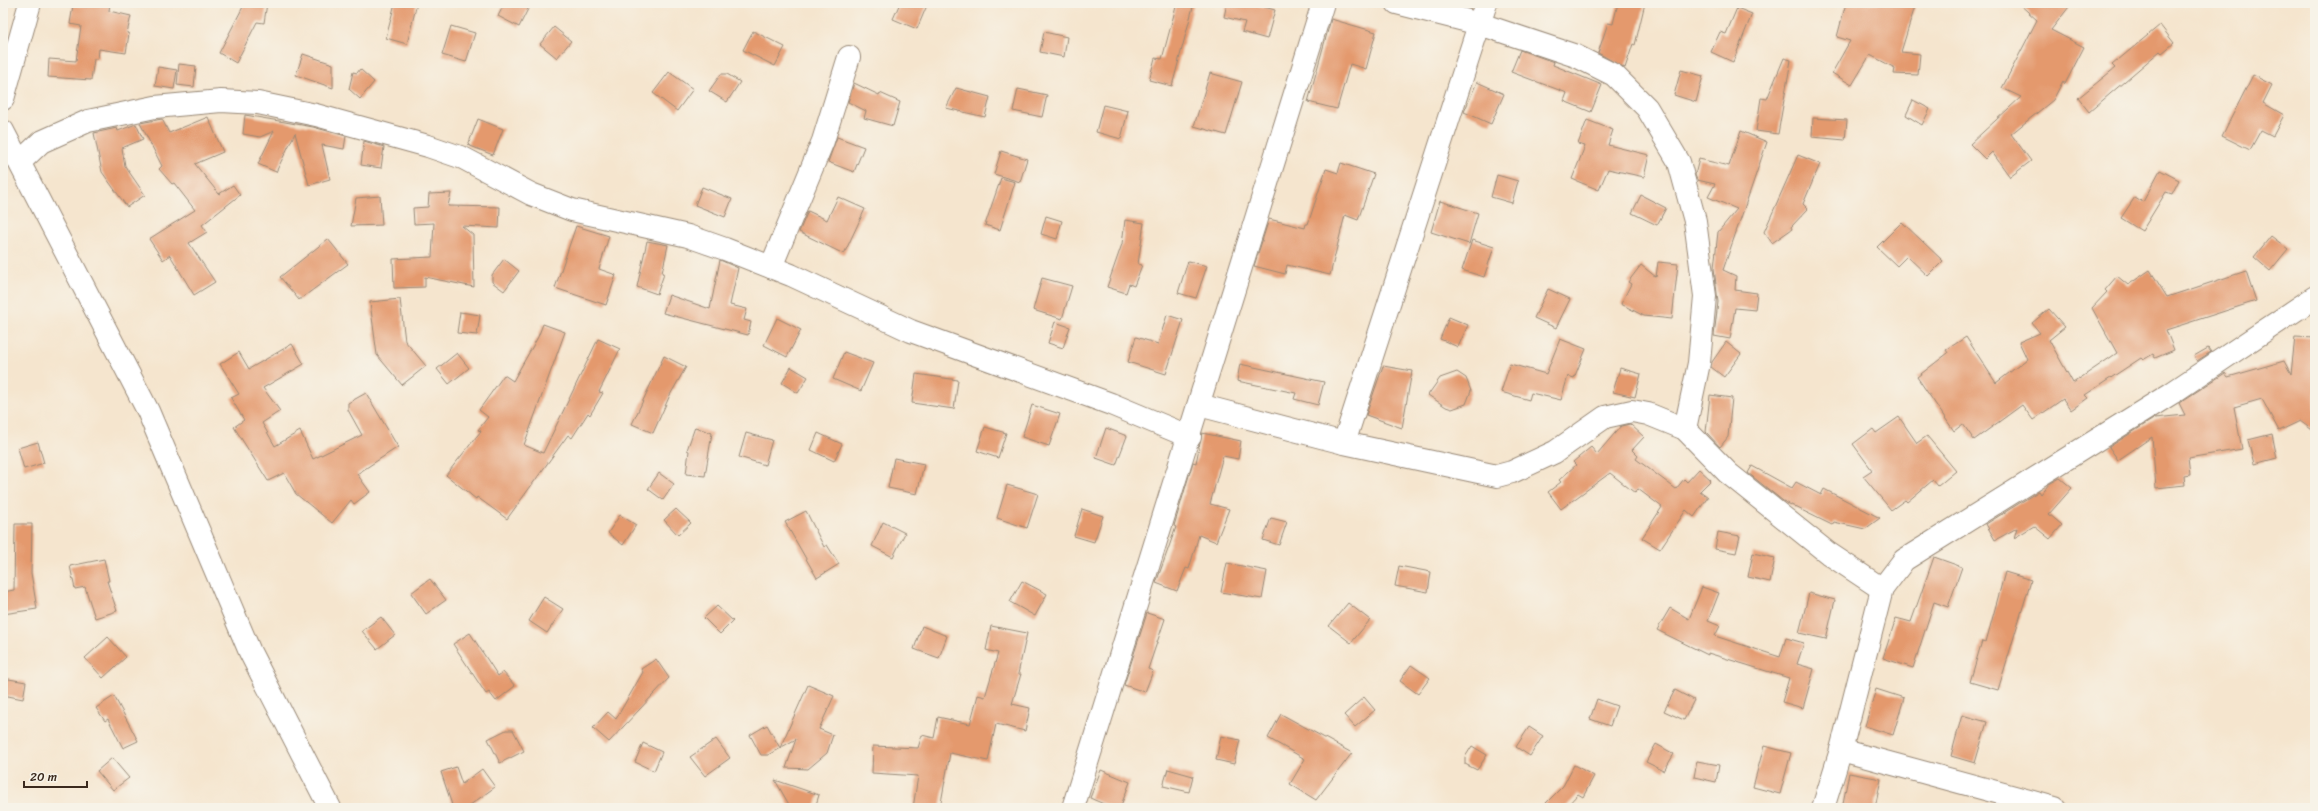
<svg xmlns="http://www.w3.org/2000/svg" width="2318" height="811" font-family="Sriracha,sans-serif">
  <rect width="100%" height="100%" fill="#f7f3e8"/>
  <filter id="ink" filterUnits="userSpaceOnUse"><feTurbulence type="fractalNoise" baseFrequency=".025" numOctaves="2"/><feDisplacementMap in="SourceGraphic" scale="8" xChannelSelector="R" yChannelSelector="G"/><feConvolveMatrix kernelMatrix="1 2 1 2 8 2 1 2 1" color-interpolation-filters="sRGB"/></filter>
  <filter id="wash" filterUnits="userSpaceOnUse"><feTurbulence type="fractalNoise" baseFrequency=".012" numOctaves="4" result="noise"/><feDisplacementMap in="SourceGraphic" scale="16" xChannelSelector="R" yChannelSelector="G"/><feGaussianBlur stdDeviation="0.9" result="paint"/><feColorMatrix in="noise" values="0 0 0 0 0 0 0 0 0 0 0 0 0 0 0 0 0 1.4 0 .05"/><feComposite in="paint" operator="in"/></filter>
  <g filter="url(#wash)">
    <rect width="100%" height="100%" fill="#f5e5ce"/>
    <g id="blocks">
      <g fill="#e4996d">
        <path d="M87,3H110L109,11L131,16L127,33L129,34L126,53L99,49L98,59H94L91,80L48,77L49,59L76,61L81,26L70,24L73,5L87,7Z"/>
        <path d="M245,3H267L264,23L257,22L236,63L219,53Z"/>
        <path d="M395,3H417L407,44L386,38Z"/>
        <path d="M505,3H531L519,27L498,16Z"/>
        <path d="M900,3H928L917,29L893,19Z"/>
        <path d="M1177,3H1194L1172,86L1149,80L1155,58L1162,59Z"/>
        <path d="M1227,3H1250L1275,10L1267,39L1242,32L1245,22L1224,17Z"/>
        <path d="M1618,3H1645L1635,45L1633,44L1625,68L1598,53L1608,23L1613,24Z"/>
        <path d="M1846,3H1916L1901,52L1920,54L1918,75L1894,74L1895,68L1870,55L1852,85L1832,73L1850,41L1837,37Z"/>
        <path d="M2018,3H2072L2051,30L2084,47L2065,84L2063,81L2053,100L2011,134L2031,161L2010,177L1992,152L1985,159L1970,144L2021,97L2002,88L2037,20Z"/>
        <path d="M1737,8L1752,14L1733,62L1711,52L1720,32L1726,34Z"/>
        <path d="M1331,19L1376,32L1366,69L1350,64L1337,109L1308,102Z"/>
        <path d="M2160,25L2174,43L2162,53L2160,51L2089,112L2078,98L2115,68L2112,65Z"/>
        <path d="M451,26L475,33L466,62L442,55Z"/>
        <path d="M554,27L571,41L557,58L540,44Z"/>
        <path d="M753,31L785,47L775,66L743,50Z"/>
        <path d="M1044,32L1067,37L1064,57L1040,52Z"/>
        <path d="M1520,50L1554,62L1553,65L1602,85L1591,112L1564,101L1567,93L1511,72Z"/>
        <path d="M303,54L333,64V88L296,75Z"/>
        <path d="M1784,58L1791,60L1778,134L1756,131L1761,98L1767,99Z"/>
        <path d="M179,64L196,66L194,87L177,85Z"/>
        <path d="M158,67L177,70L174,89L155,86Z"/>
        <path d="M360,69L374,82L360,99L349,89L353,72L357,73Z"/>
        <path d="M1681,70L1703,76L1696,102L1674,95Z"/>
        <path d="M669,72L693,89L677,111L653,93Z"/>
        <path d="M1210,73L1242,82L1226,135L1194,126Z"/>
        <path d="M721,74H727L740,82L727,102L709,91Z"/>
        <path d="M2253,75L2272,85L2263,103L2284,115L2273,136L2261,130L2250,150L2222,136Z"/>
        <path d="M1477,82L1504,94L1491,124L1464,112Z"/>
        <path d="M854,83L879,95L880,93L900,102L893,126L864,118L866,111L848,102Z"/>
        <path d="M956,88L990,97L985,117L946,108Z"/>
        <path d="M1018,89L1047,95L1042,117L1013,111Z"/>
        <path d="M1913,100L1930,109L1922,125L1906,115Z"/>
        <path d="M1103,105L1128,111L1121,139L1096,132Z"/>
        <path d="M245,115L313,127L346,136L344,149L322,145L330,179L309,185L295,133L276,172L258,164L274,131L260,137L243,134Z"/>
        <path d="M208,117L223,152L195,164L219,194L233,185L240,195L202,225L207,232L189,243L215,282L194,295L170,255L163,260L149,239L195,210L174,183L172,184L159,169L162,166L140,123L162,119L169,133Z"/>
        <path d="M1813,118L1847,120L1845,140L1812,137Z"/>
        <path d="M478,119L503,129L493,155L468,145Z"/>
        <path d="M1587,120L1613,130L1608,145L1649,155L1644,177L1608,169L1599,190L1572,179L1585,146L1578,144Z"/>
        <path d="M136,124L143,139L122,148L125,166L145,195L127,207L102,172L94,133L117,128L118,131Z"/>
        <path d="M1741,131L1767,142L1723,270L1736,276L1735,290L1757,293L1755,310L1735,308L1730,339L1714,336L1718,302L1714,268L1718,232L1737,209L1708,197L1715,184L1697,180L1695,175L1699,159L1729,166Z"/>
        <path d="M837,137L864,147L854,172L828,162Z"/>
        <path d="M364,141L384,147L381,168L361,165Z"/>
        <path d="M1001,151L1027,159L1020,182L994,174Z"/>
        <path d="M1798,155L1820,164L1803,204L1808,209L1791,227L1792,229L1772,243L1764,232Z"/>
        <path d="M1341,163L1374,174L1358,220L1345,215L1330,275L1287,265L1285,274L1254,266L1269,219L1305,228L1306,224H1308L1326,169L1338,173Z"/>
        <path d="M2160,170L2179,180L2172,194L2166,192L2142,231L2121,218L2135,197L2143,202Z"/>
        <path d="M1497,175L1518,181L1512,203L1491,197Z"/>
        <path d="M1001,178L1015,182L1000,230L985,225Z"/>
        <path d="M702,187L732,199L725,217L695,205Z"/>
        <path d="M451,193L448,206L500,207L499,228L462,226L473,235L474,287L425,277V287L394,288L393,259L432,257L434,223L414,224L413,208L428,207L429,194Z"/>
        <path d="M1641,195L1666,208L1657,225L1632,213Z"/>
        <path d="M380,196L382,225L351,226L356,198Z"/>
        <path d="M838,197L865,209L844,254L799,232L808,211L827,220Z"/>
        <path d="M1440,201L1478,213L1469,244L1431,232Z"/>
        <path d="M1046,216L1062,221L1057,239L1041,234Z"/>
        <path d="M1125,220L1144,223L1138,264L1142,265L1134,286L1129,284L1126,293L1107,287L1122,244Z"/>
        <path d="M1902,222L1943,261L1928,276L1907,256L1897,266L1877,247Z"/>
        <path d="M576,226L609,236L599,269L616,275L606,305L555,288Z"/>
        <path d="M2271,236L2288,249L2270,271L2254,257Z"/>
        <path d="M328,239L348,264L299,300L280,277Z"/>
        <path d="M1472,240L1494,247L1484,277L1462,270Z"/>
        <path d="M647,241L668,245L662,273L664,274L657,294L637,287Z"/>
        <path d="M504,259L519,271L504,291L492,282V275Z"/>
        <path d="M720,260L738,268L730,305L747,309L744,320L751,322L748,335L663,313L669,295L710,309Z"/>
        <path d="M1188,261L1207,266L1196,298L1178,293Z"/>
        <path d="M1658,262L1678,264L1672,319L1644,316L1621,304L1631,284L1628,282L1641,265L1656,277Z"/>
        <path d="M2150,270L2167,297L2246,271L2256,301L2166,330L2174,350L2155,358L2153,354L2143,360L2141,358L2085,395L2088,398L2071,410L2063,399L2033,420L2022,405L1974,440L1963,424L1954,431L1917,377L1948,353L1946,350L1966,337L1996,383L2027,359L2019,342L2040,333L2032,323L2049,309L2065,327L2049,340L2073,383L2117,353L2092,308L2107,292L2105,290L2117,276L2128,285Z"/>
        <path d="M1042,278L1072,286L1062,319L1033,310Z"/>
        <path d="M1548,289L1570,299L1556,328L1534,318Z"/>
        <path d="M400,299L405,341L426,366L402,385L377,355L370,302Z"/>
        <path d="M460,312L480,315L477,335L457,333Z"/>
        <path d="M1167,315L1183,320L1166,374L1128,362L1136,337L1158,344Z"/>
        <path d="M1449,317L1468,325L1458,347L1440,339Z"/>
        <path d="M777,318L801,330L787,357L764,345Z"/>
        <path d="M1055,322L1070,327L1063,348L1048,343Z"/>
        <path d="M543,324L565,332L524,445L543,453L598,339L620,349L599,392L603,393L590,415L588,413L572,438L568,435L507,519L477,497L476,499L446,475L481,431L478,430L488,417L479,410L504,375L513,381L538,337Z"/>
        <path d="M2295,337L2315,338V432L2300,421L2279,431L2262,399L2234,407L2242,449L2188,458L2190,475L2184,476L2185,485L2156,488L2152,437L2118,460L2109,447L2155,418L2185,415L2179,403L2225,373L2228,377L2284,361L2291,374Z"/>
        <path d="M1560,339L1586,349L1574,378L1568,376L1561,400L1531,393L1529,400L1501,392L1510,364L1546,374Z"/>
        <path d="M1726,342L1741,354L1724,377L1711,367L1712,362Z"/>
        <path d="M292,344L304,364L263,388L280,411L262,423L275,446L300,431L313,459L362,435L348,410V403L366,393L398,447L357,474L370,492L354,504L351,500L332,523L296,494L284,473L268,481L234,427L244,420L231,398L239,394L220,364L239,352L249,369Z"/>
        <path d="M2208,348L2211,352L2197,361L2194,356Z"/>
        <path d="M844,352L873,363L861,391L833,379Z"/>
        <path d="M457,353L469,368L449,384L437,369Z"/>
        <path d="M664,356L686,367L670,395L653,433L632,424Z"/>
        <path d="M1240,364L1324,382L1318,405L1294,399L1296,393L1237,381Z"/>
        <path d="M1383,366L1412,371L1402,428L1366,415Z"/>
        <path d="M791,367L808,377L798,393L782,383Z"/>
        <path d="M1620,368L1641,374L1635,397L1613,392Z"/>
        <path d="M1457,372L1466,378L1471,391L1466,404L1452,409L1446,407L1428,395L1440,378Z"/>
        <path d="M916,374L958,380L954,409L912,403Z"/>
        <path d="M1710,395L1732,398L1728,437L1720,447L1706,432Z"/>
        <path d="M1032,405L1060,414L1049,446L1022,437Z"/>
        <path d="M1899,417L1917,443L1927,436L1956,471L1938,486L1933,480L1907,502L1905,500L1891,510L1863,476L1872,470L1853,444L1873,429L1876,433Z"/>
        <path d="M1630,424L1644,437L1632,450L1638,456L1636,459L1676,489L1684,479L1687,482L1699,469L1711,480L1700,491L1708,497L1694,517L1686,510L1660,549L1642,538L1662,507L1638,489L1635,493L1610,473L1561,509L1548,492L1561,482L1559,480L1576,465L1573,462L1591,447L1597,454L1621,426Z"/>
        <path d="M695,427L712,433L705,476L686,474L689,451L687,450Z"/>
        <path d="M985,427L1006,433L998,458L977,451Z"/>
        <path d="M1106,428L1127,436L1116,465L1096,458Z"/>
        <path d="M746,433L772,440L765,465L739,457Z"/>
        <path d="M818,433L842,444L834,461L811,450Z"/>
        <path d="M1202,433L1241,441L1238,459L1223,456L1210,504L1229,509L1216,542L1199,535L1189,569L1186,568L1177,591L1156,583L1176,527L1174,526L1193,462L1196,463Z"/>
        <path d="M2272,434L2277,458L2254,464L2248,440Z"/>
        <path d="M38,442L44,463L24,469L18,448Z"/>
        <path d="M894,458L924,464L917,494L888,488Z"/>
        <path d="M1752,466L1792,488L1796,482L1821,495L1824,489L1880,518L1865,529L1834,522L1832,525L1783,501L1748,473Z"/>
        <path d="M659,473L674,484L663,500L648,489Z"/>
        <path d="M2060,478L2072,488L2049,514L2062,525L2050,539L2034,526L2014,538L2017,528L1995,540L1986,524L2039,491L2041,494L2049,484Z"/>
        <path d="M1007,485L1038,494L1027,528L997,518Z"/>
        <path d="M676,509L691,523L678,535L664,520Z"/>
        <path d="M1082,509L1103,516L1094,542L1074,536Z"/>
        <path d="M806,511L824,547L827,545L839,564L817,578L785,522Z"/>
        <path d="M620,515L636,525L623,545L608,533Z"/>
        <path d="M1271,518L1287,522L1279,545L1263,540Z"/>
        <path d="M883,522L905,533L893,557L872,546Z"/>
        <path d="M15,524H32L31,573L37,609L3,614V592L14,590Z"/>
        <path d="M1718,532L1740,536L1736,553L1715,549Z"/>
        <path d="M1753,553L1775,558L1770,582L1748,577Z"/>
        <path d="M1934,557L1962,567L1948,607L1934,602L1913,668L1883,658L1896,618L1911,622Z"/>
        <path d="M104,559L109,581H107L117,611L95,618L85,587L75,589L70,566Z"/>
        <path d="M1227,563L1267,571L1262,599L1221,592Z"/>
        <path d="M1399,566L1431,572L1428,592L1395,586Z"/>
        <path d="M2005,572L2031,580L1998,690L1970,682L1982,641L1986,642Z"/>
        <path d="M430,579L446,600L426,614L411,593Z"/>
        <path d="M1022,581L1047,594L1035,616L1010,602Z"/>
        <path d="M1702,587L1719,593L1708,621L1720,626L1715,636L1780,657L1786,638L1804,643L1797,664L1814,669L1803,708L1782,702L1789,678L1708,653V655L1657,630L1670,608L1689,619Z"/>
        <path d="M1809,593L1835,600L1826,639L1799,633Z"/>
        <path d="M544,597L563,609L547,633L529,621Z"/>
        <path d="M1348,603L1370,620L1351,643L1329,626Z"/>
        <path d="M717,606L733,621L720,634L704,618Z"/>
        <path d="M1147,613L1165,619L1148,669L1153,671L1145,692L1124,685Z"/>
        <path d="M381,617L395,635L377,649L362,631Z"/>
        <path d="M922,626L947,636L939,658L914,649Z"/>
        <path d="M991,626L1027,633L1018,674H1021L1012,704L1030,708L1025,731L996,724L988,761L950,753L940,808H913L918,776L872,773L873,746L918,748L922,735L934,738L938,717L970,724L978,695L985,697L998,653L986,650Z"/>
        <path d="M470,633L498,676L503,672L515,686L496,701L489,692L486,694L453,644Z"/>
        <path d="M108,637L126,657L103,678L85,658Z"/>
        <path d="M656,659L669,678L609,742L593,728L608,712L616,719L643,672L641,669Z"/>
        <path d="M1411,665L1430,678L1418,694L1400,681Z"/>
        <path d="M3,678L26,682L23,699L3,695Z"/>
        <path d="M808,685L834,696L819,729L833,735L827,753L808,769L786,768L796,739L780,748Z"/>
        <path d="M1876,689L1904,698L1893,735L1865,726Z"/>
        <path d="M1675,690L1694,700L1684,720L1664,711Z"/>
        <path d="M114,696L138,741L123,748L108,719L105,721L96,708Z"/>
        <path d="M1364,697L1375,710L1355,727L1344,715Z"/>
        <path d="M1597,699L1617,706L1610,726L1590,719Z"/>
        <path d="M1281,714L1352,753L1316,800L1290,784L1305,759L1268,738Z"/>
        <path d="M1962,715L1987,722L1975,763L1951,756Z"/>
        <path d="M767,725L780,748L768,755H761L750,735Z"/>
        <path d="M1529,727L1543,736L1530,756L1516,747Z"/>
        <path d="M506,730H513L524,751L500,763L488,739Z"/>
        <path d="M1221,736L1240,740L1234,764L1216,760Z"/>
        <path d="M716,739L730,758L705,776L690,757Z"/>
        <path d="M643,743L662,752L654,771L635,762Z"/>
        <path d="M1656,744L1674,754L1664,771L1646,762Z"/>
        <path d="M1472,746L1487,755L1477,770L1465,764V757Z"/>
        <path d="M1764,746L1791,753L1780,794L1753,787Z"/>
        <path d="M112,758L129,778L113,790L97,771Z"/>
        <path d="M1697,761L1719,765L1716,782L1694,777Z"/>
        <path d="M1574,765L1594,776L1583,797L1578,794L1565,808H1541L1563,786Z"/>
        <path d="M456,767L462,784L482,769L495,787L466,808H453L441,772Z"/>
        <path d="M1168,769L1193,776L1189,792L1163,786Z"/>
        <path d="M1101,770L1130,782L1120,808H1113L1090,798Z"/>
        <path d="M1849,773L1881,779L1875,808H1842Z"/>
        <path d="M775,780L819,795L815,808H791Z"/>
      </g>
    </g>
  </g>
  <g filter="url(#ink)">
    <use href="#blocks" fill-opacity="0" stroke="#988876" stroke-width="1"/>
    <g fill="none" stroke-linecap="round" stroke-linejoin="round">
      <defs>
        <g id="minor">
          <path d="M1397,3L1480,24L1576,56L1614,75L1647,108L1679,162L1695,221L1705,296L1699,363L1685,429"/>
          <path d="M3,99L30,3"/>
          <path d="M3,131L148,411L250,652L330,808"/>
          <path d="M20,162L41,142L88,121L155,107L221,101L258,103L316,115L428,146L463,158L531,194L572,210L688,236L725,249L791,275L911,331L1111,404L1190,437"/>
          <path d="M771,267L823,141L849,57"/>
          <path d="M1199,405L1344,443L1486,3"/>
          <path d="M1344,443L1497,476L1512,472L1555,452L1605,417L1632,411L1648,414L1685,429L1728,473L1828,553L1882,589"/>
          <path d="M1841,750L2055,808"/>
          <path d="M1073,808L1323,3"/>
          <path d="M1823,808L1841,750L1882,589L1904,560L2172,393L2315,297"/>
        </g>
      </defs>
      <use href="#minor" stroke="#988876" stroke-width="24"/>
      <use href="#minor" stroke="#fff" stroke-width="22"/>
    </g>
  </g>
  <rect width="2318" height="811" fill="none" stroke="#f7f3e8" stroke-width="16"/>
  <path d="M24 781v6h63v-6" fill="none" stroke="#3b2a1e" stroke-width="2"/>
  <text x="30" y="781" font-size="12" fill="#3b2a1e" stroke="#f7f3e8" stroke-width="3" paint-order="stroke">20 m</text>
</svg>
